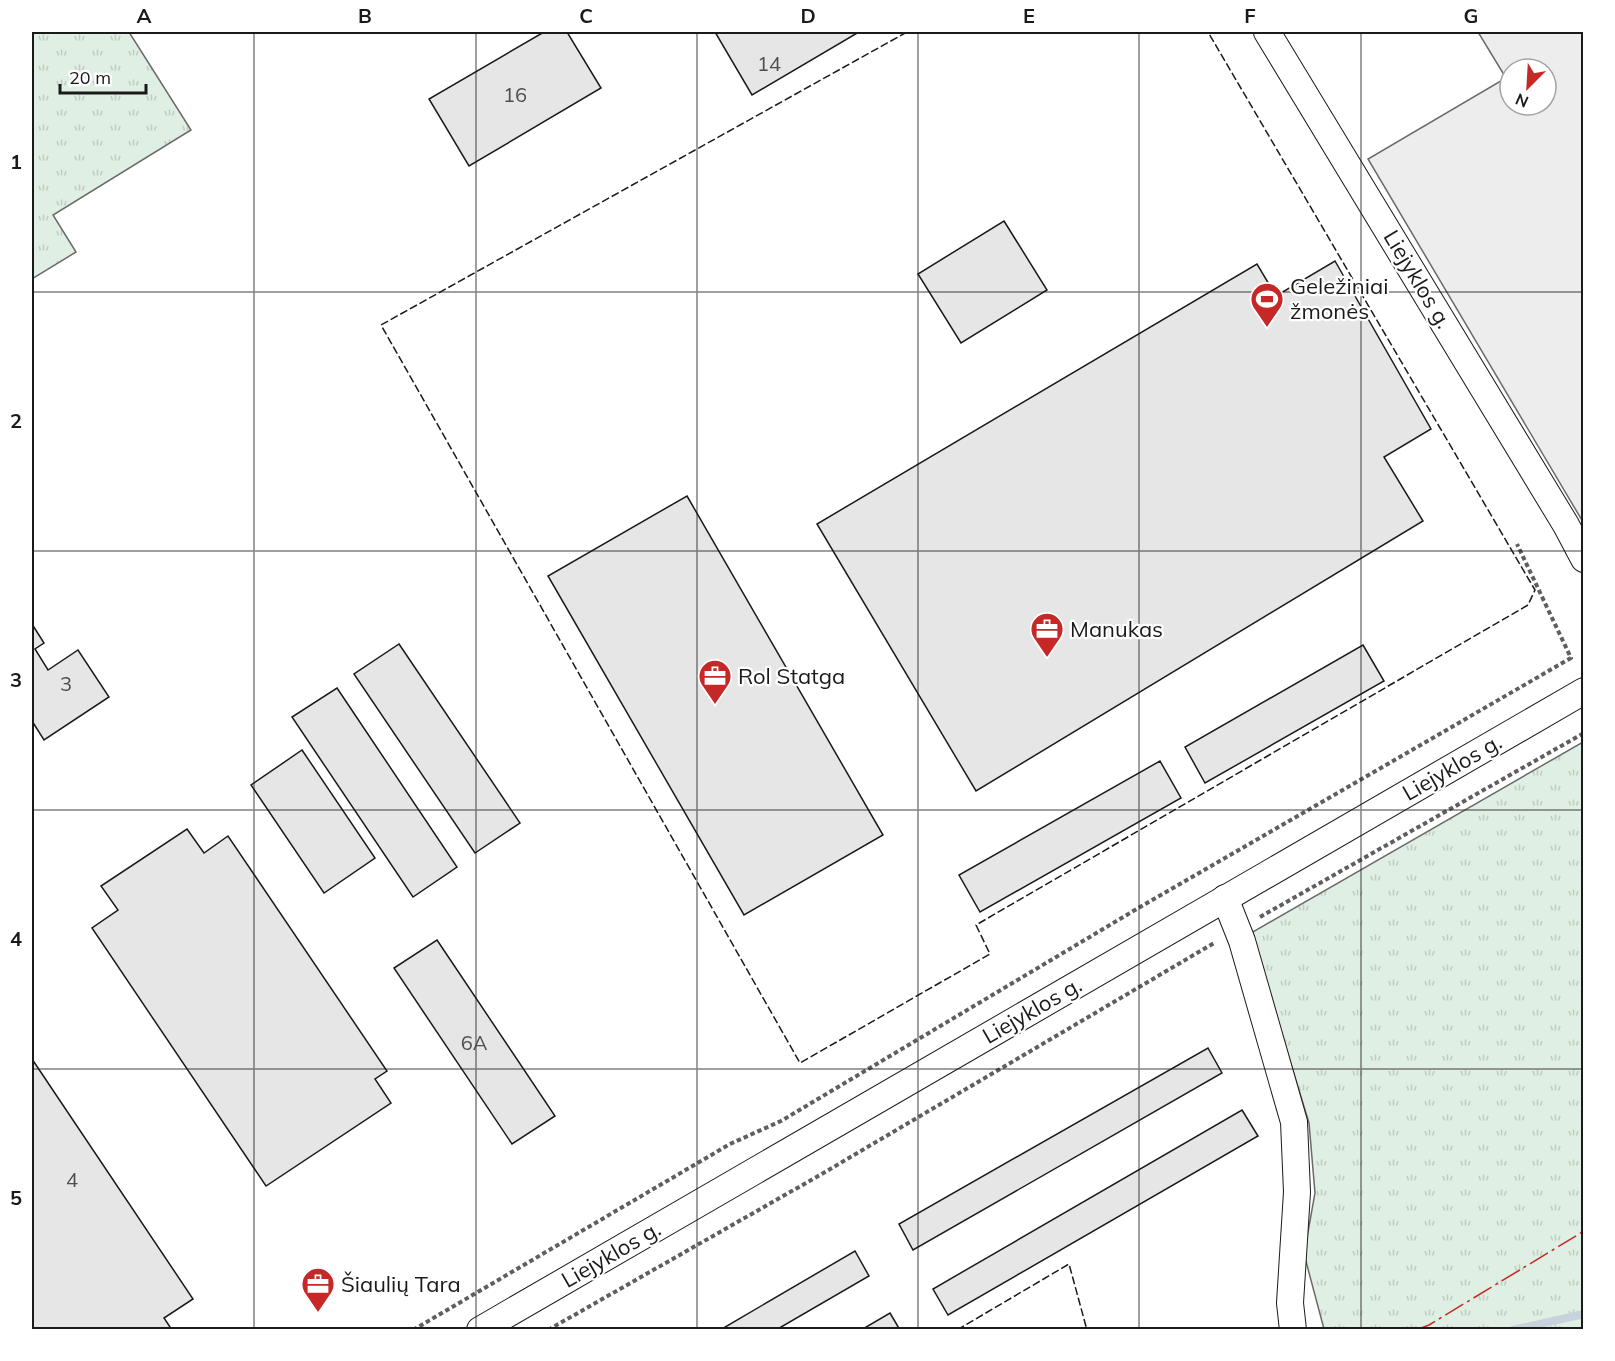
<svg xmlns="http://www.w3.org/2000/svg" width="1615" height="1361" font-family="Mulish,sans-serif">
  <defs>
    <pattern id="grass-tufts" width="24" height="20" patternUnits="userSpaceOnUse" patternTransform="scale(1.5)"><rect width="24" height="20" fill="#e0efe3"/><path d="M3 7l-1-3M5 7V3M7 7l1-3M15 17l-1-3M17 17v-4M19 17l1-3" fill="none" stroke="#c0ccc2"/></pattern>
  </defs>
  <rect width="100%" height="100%" fill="#fff"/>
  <g fill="url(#grass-tufts)" stroke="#6a6a6a" stroke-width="1.5">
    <path d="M32,32H129L191,130L53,215L76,252L32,279Z"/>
    <path d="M1583,742V1329H1324L1304,1254L1315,1193L1309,1123L1251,933Z"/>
  </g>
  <path fill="#ededed" stroke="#6a6a6a" stroke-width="1.5" fill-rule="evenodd" d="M1478,32H1583V522L1368,159L1506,78ZM1510,69H1546V105H1510Z"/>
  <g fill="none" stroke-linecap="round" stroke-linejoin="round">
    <path stroke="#c6d2dc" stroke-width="8" d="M1513,1330L1584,1314"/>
  </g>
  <g fill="#e6e6e6" stroke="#1a1a1a" stroke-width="1.5">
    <path d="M544,32H567L601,88L469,166L429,99Z"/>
    <path d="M715,32H859L752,95Z"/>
    <path d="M1004,221L1047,290L961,343L918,274Z"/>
    <path d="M1335,261L1431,429L1384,457L1423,521L976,791L817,524L1257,264L1276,296Z"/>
    <path d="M687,496L883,835L744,915L548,576Z"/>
    <path d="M32,624L44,643L35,649L48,670L78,650L109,697L44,740L32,721Z"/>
    <path d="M399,644L520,823L475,853L354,674Z"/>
    <path d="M1363,645L1384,681L1205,783L1185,747Z"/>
    <path d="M337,688L457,867L413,897L292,717Z"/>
    <path d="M302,750L375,858L324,893L251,785Z"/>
    <path d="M1160,761L1181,798L980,912L959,875Z"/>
    <path d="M187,829L204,853L228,836L387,1071L375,1079L391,1103L266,1186L92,928L118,910L101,886Z"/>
    <path d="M437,940L555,1116L512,1144L394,968Z"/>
    <path d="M1208,1048L1222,1073L913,1250L899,1224Z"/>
    <path d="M32,1059L193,1299L164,1318L172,1330H32Z"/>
    <path d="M1242,1110L1258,1136L948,1315L933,1289Z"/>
    <path d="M855,1251L869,1276L776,1330H720Z"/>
    <path d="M890,1313L900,1330H861Z"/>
  </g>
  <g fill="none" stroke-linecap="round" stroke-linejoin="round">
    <defs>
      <g id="minor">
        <path d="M1267,32L1566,525L1584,559"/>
        <path d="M1225,898L1242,941L1294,1122L1297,1192L1290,1303L1293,1330"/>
        <path d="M480,1330L1584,691"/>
      </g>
    </defs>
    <use href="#minor" stroke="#1a1a1a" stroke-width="28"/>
    <g stroke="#5f5f5f" stroke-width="4" stroke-dasharray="4.5 3" stroke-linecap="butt">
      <path d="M1260,917L1584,733"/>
      <path d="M413,1330L730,1144L781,1121L1135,910L1571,658L1517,544"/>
      <path d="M548,1330L820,1175L1214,943"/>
    </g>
    <use href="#minor" stroke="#fff" stroke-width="26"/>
    <g stroke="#1a1a1a" stroke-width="1.5" stroke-dasharray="8 3" stroke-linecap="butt">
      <path d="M907,32L381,325L800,1063L990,954L976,925L1528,605L1535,590L1208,32"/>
      <path d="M957,1330L1069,1264L1087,1330"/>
    </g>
    <path stroke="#c62828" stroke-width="1.5" stroke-dasharray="21 4.5 3 4.5" stroke-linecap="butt" d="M1416,1330L1429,1325L1584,1231"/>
  </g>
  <path fill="none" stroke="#1a1a1a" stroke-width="1.5" stroke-opacity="0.55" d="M254,32V1330M476,32V1330M697,32V1330M918,32V1330M1139,32V1330M1361,32V1330M32,292H1584M32,551H1584M32,810H1584M32,1069H1584"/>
  <defs>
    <symbol id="stadium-pin" viewBox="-11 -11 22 30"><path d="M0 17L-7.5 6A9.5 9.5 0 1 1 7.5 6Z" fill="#c62828" stroke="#fff"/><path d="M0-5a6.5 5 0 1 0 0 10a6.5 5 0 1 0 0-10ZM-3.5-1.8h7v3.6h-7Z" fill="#fff"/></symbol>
    <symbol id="office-pin" viewBox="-11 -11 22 30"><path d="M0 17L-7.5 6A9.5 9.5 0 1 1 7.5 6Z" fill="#c62828" stroke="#fff"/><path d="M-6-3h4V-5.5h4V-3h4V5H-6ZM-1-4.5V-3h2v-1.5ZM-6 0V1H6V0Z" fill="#fff"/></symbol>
  </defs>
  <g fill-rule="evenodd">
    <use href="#stadium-pin" x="1248" y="280" width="38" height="52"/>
    <use href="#office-pin" x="1028" y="610" width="38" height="52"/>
    <use href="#office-pin" x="696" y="657" width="38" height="52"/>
    <use href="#office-pin" x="299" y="1265" width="38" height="52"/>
  </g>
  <g text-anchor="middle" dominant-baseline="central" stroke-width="4.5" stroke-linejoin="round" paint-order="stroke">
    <g font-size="20" fill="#4d4d4d">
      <text x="769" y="63">14</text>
      <text x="515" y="94">16</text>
      <text x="66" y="683">3</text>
      <text x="474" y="1042">6A</text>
      <text x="72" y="1179">4</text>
    </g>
    <g font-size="22" fill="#1a1a1a" stroke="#fff">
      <text transform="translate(1418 279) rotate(59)">Liejyklos g.</text>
      <text transform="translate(1452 767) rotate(-30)">Liejyklos g.</text>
      <text transform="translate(1032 1010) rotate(-30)">Liejyklos g.</text>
      <text transform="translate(611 1254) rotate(-30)">Liejyklos g.</text>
    </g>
    <g font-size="22" fill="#1a1a1a" stroke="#fff" text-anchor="start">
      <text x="1290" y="286">Geležiniai<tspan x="1290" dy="25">žmonės</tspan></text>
      <text x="1070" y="629">Manukas</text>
      <text x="738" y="676">Rol Statga</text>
      <text x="341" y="1284">Šiaulių Tara</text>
    </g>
  </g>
  <rect width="1615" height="1361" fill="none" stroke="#ffffff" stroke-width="66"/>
  <g transform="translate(1528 87) rotate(204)"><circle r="28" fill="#ffffff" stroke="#a3a3a3" stroke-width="1.5"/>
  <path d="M0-4.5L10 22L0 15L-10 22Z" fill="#c62828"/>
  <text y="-9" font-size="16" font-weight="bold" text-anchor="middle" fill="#1a1a1a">N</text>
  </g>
  <path d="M60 84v9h86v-9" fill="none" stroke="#1a1a1a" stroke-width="3"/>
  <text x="69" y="84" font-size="18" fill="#1a1a1a" stroke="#ffffff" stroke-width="4.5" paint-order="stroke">20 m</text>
  <rect x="33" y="33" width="1549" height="1295" fill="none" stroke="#1a1a1a" stroke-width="2"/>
  <g font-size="20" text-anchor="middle" font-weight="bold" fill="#1a1a1a">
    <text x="144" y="23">A</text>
    <text x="365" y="23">B</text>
    <text x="586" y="23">C</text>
    <text x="808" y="23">D</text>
    <text x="1029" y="23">E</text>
    <text x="1250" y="23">F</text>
    <text x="1471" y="23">G</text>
    <text x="16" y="169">1</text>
    <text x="16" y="428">2</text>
    <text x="16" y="687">3</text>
    <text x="16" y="946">4</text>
    <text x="16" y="1205">5</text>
  </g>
</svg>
